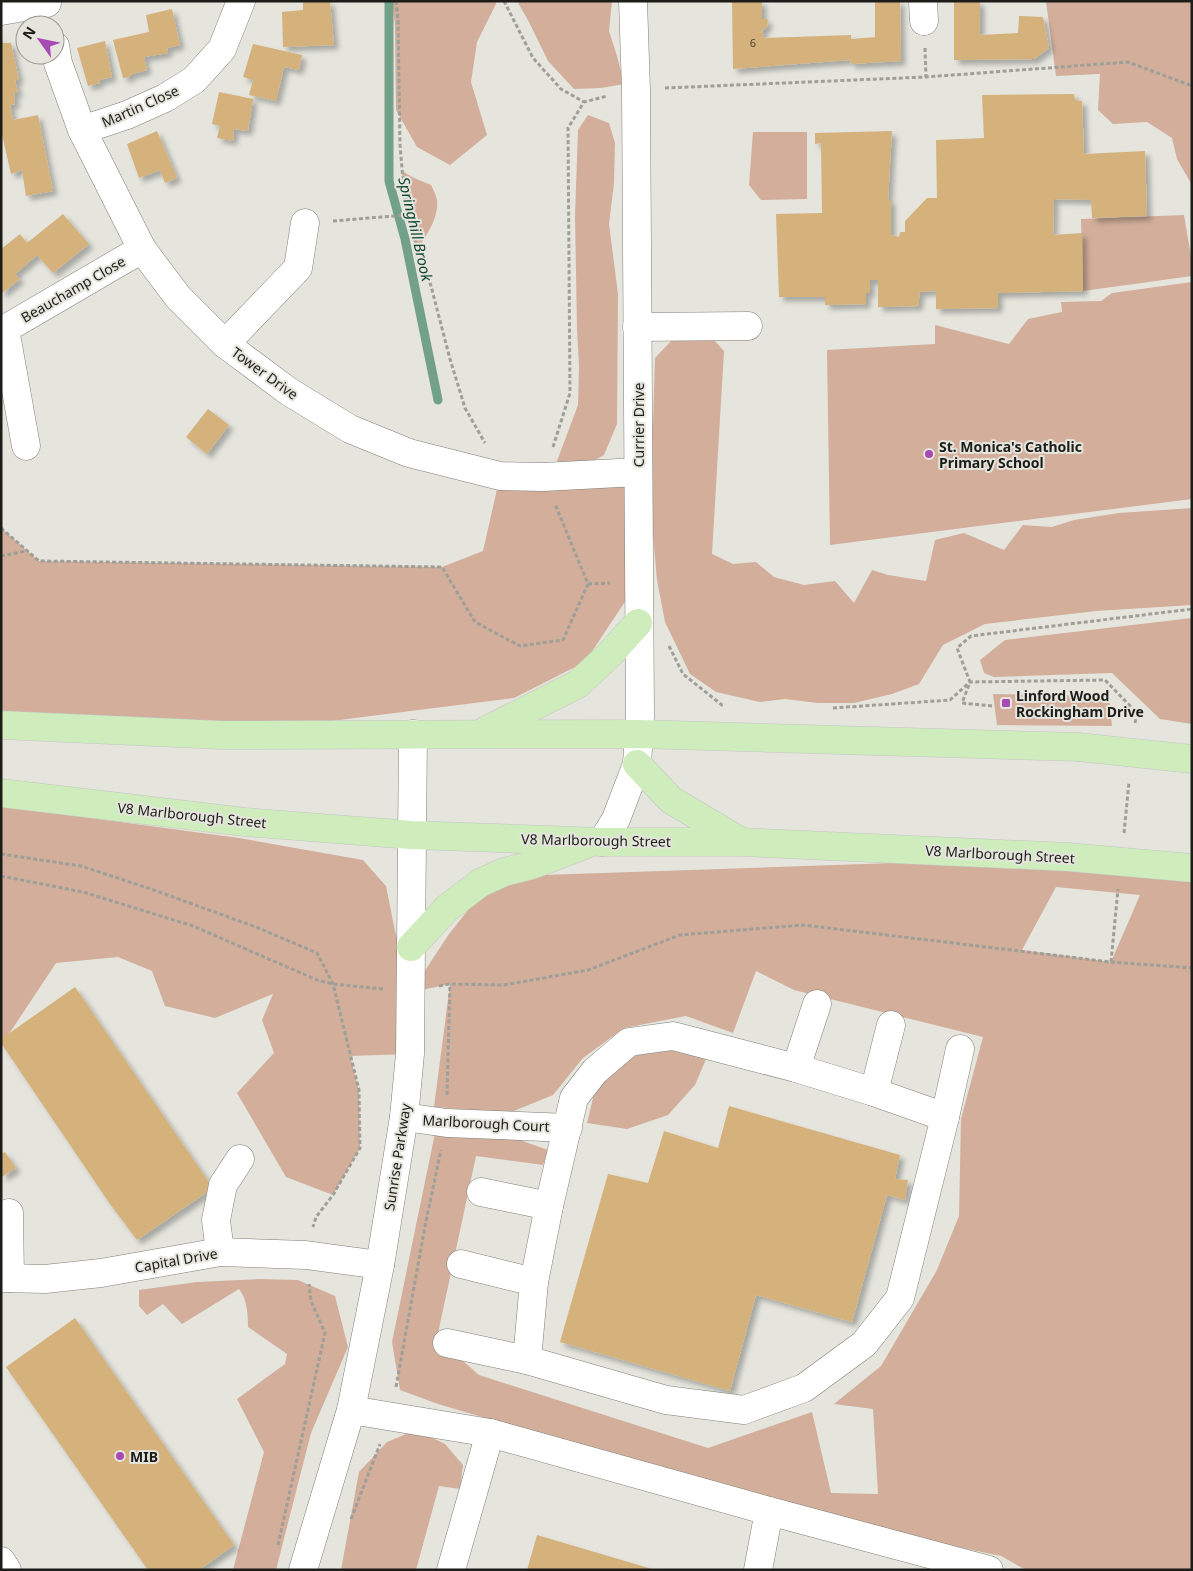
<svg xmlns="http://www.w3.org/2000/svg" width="1193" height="1571" font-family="'Noto Sans',sans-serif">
  <defs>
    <filter id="shadow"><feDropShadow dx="4.5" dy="4.5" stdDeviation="2.5" flood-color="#0004"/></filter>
  </defs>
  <rect width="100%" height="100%" fill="#e5e5de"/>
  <g fill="#d2ae9b" fill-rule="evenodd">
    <path d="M392,1H495L496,4L477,42L471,82L487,135L450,165L417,147L396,110L395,25Z"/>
    <path d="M517,1H612L609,31L617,56L624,84L601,88L574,89L548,61L529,22Z"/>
    <path d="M1046,1H1192V185L1177,159L1172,138L1147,122L1113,124L1098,110L1100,74L1056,76Z"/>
    <path d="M588,115L609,123L615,143L614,183L609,224L618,294L617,424L604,455L588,464L571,467L557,461L578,405L579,366L577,329L575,216L578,130Z"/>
    <path d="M753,132H807V199L761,200L749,185Z"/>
    <path d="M402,171L414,178L431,185C433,189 436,195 437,200C439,217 427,235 418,248L406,215Z"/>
    <path d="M1184,215L1192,262V276L1083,291L1081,219Z"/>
    <path d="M1192,282V499L830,545L827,350L935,344V325L1009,344L1028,319L1062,312L1061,302L1101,301L1112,293Z"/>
    <path d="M712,338L724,351L712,554L733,564L756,562L774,577L804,585L835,581L854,603L872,570L888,575L926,581L935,540L964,533L1004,550L1023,525L1052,527L1074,520L1119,513L1192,508V605L1096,611L985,624L943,645L919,684L892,694L854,703H818L785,699L760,702L716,692L690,674L665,622L657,580L644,433L653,425L655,358L672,340Z"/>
    <path d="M638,473V582L585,662L514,698L220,735L1,725V528L39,561L442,567L483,551L500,476Z"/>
    <path d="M1192,618V724L1160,719L1112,673L994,677L984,673L980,660L1005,640Z"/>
    <path d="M993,694L1109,696L1112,726L997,725Z"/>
    <path d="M1,806L239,838L363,860L386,886L395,931L411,992L449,934L484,890L544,875L1068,857L1192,868V1570H1026L1001,1556L904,1536L777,1504L438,1404L400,1390L392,1342L435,1133L492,1130L548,1150L543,1165L476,1156L437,1338L479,1375L708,1448L812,1412L831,1493L878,1494L873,1409L834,1404L881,1366L937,1270L959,1216L961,1119L983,1037L794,990L756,971L733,1033L686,1016L624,1028L583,1058L553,1095L509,1113L434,1107L450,984L412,992L410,1054L350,1056L359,1090L360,1148L333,1195L286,1177L237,1093L274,1053L262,1020L273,994L215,1018L165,1006L152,971L118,957L56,963L1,1046ZM1056,887L1140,895L1111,962L1022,950Z"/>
    <path d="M664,1045L709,1052L695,1085L668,1115L627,1129L587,1123L595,1090L622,1061Z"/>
    <path d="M259,1279L298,1280L335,1296L348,1347L311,1433L276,1570H233L264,1452L237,1399L285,1364L287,1354L248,1327C248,1314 247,1299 239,1289L182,1324L163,1304L147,1315L139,1306V1290L197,1282Z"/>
    <path d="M416,1430L445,1444L463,1465L460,1489L439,1486L416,1570H341L359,1472L387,1442Z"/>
  </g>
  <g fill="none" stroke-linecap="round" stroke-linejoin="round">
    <path stroke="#72a089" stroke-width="9" d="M389,1V181L405,239L438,400"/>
  </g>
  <g fill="#d5b17c" filter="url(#shadow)">
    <path d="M303,1H330L334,45L283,47L282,12L303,10Z"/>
    <path d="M732,1H762V19H768L767,27L762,30L764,38L851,35V39L875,37V1H900L901,61L851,64L850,60L733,69Z"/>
    <path d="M954,1H980V35L1018,33L1019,16L1043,17L1049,48L1034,59L954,60Z"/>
    <path d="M172,9L180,45L167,48L168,53L144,57L147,70L132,74L129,77L123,78L113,40L149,32L146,15Z"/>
    <path d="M1,36L3,43H11L19,80H15L18,93H14L15,104L10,105L13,120L38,115L53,191L26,196L22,170L11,174L1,130Z"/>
    <path d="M105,41L112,77L99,80L100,83L88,86L77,48Z"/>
    <path d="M253,44L302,55L299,70L284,67L276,101L249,95L253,80L243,77Z"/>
    <path d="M219,92L253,99L248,131L234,129L233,141L217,138L220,126L212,124Z"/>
    <path d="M1074,94L1075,100L1082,101L1084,154L1145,151L1147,216L1092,218L1091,200L1054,199L1053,235L1082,233L1083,291L998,293V308L936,309V291L920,292L918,306L878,307V280H870V293H866V304L825,305V297H779L776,214L822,213L821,143L815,144V133L892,131L888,200H891V235L899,237L900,232H905V221L927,198H937L936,140L984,138L982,95Z"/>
    <path d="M157,131L177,178L165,183L160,170L139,178L127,144Z"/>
    <path d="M63,214L89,244L53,273L37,255L15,274L20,279L1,294V249L20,234L27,243Z"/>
    <path d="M208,409L229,425L207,454L186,437Z"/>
    <path d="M75,987L213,1188L137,1240L110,1204L1,1043V1039Z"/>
    <path d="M729,1106L900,1155L895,1179L908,1180L905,1200L887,1195L852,1322L756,1295L730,1391L560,1342L608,1174L648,1183L664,1131L718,1148Z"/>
    <path d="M5,1152L16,1168L2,1177L1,1154Z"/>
    <path d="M75,1318L234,1545L199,1570H148L6,1367Z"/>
    <path d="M537,1535L652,1569V1570H527Z"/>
  </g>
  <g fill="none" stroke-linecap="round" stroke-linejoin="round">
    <defs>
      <g id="minor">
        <path d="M923,1L924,21"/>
        <path d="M1,11L47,3"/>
        <path d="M55,46L58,63L82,130L142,249L178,297L225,344L288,391L350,429L409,453L500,476L543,477L638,472"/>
        <path d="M82,130L127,115L165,98L194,80L222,49L241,1"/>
        <path d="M637,327L748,326"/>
        <path d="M225,344L298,268L305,223"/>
        <path d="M26,446L5,329L142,249"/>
        <path d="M602,842L616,819L637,764L640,716L636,90L633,1"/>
        <path d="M673,1036L796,1068L874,1092L945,1117L900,1298L864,1344L804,1388L744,1410L666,1400L527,1360L534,1282L549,1206L574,1098L595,1071L629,1042Z"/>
        <path d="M796,1068L817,1004"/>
        <path d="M874,1092L891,1025"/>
        <path d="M404,1117L447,1123L568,1128"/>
        <path d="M945,1117L960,1049"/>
        <path d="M481,1192L549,1206"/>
        <path d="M9,1213L10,1278"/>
        <path d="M220,1252L216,1220L223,1185L240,1159"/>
        <path d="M461,1264L534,1282"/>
        <path d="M1,1278L45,1279L101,1273L220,1252L306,1255L380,1265"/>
        <path d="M447,1343L527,1360"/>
        <path d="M351,1410L490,1433L769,1511L989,1570"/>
        <path d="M1,1561L7,1570"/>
        <path d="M303,1570L351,1410L380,1265L404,1117L410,1054L413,734"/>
        <path d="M451,1570L490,1433"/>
        <path d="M758,1570L769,1511"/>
      </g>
      <g id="major">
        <path d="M1,725L220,735L639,734L1078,747"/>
        <path d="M485,731L578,684L610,654L638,623"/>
        <path d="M637,764L671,800L740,841"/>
        <path d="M1,793L245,822L412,835L602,842H742L1068,857"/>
        <path d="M411,947L447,908L480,883L504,872L532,865L585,845"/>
      </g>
    </defs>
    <use href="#minor" stroke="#7f7f78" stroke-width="29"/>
    <use href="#major" stroke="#c4c4c3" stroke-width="29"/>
    <g stroke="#9f9f99" stroke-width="3" stroke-dasharray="4 2.5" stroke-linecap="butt">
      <path d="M396,1L398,19L400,145L406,215L431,286L450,359L465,408L485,443"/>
      <path d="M504,1L533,58L561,89L584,102"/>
      <path d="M925,48L926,77"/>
      <path d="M665,88L926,77L1128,62L1192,86"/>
      <path d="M333,221L406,215"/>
      <path d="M553,447L570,393L568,128L584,102L607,96"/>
      <path d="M1,528L39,561L442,567L475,622L520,646L563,640L588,584L555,504"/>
      <path d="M1,556L26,551"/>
      <path d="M588,584L610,583"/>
      <path d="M669,646L683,674L722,705H724"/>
      <path d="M992,706L962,703L970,682L957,648L971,636L1192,609"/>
      <path d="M833,708L950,700L970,682L1105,680L1137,713L1135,723"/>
      <path d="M1124,833L1129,782"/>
      <path d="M1,854L81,866L151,889L256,927L317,953L333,984L359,1090L360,1148L333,1195L316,1217L313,1227"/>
      <path d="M1,876L83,892L193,926L317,980L333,984L383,989"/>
      <path d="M1111,962L1118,889"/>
      <path d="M439,986L450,984L504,985L588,970L680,935L803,925L1111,962L1192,968"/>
      <path d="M447,1095L450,984"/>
      <path d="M396,1387L425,1226L441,1150"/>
      <path d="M351,1519L380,1444"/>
      <path d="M278,1545L325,1333L311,1301L309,1284"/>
    </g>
    <use href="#minor" stroke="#fff" stroke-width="28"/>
    <use href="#major" stroke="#ceecbc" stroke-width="28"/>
    <defs>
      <g id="major-bridge">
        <path d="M1078,747L1192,759"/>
        <path d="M1068,857L1192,868"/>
      </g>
    </defs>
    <use href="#major-bridge" stroke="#c4c4c3" stroke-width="29" stroke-linecap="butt"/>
    <use href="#major-bridge" stroke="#ceecbc" stroke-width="28"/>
  </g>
  <g fill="#a94ab4" stroke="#e5e5de" stroke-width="2">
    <circle cx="929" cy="454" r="5"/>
    <rect x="1001" y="698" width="10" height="10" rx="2.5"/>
    <circle cx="120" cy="1456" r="5"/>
  </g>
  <g text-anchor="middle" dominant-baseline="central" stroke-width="4" stroke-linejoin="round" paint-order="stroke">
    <g font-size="11" fill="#4a4132">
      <text x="753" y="42">6</text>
    </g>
    <g font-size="14" fill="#1c1c19" stroke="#e5e5de">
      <text transform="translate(140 106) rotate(-24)">Martin Close</text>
      <text transform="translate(73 289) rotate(-30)">Beauchamp Close</text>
      <text transform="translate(265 373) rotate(36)">Tower Drive</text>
      <text transform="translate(638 425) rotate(-90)">Currier Drive</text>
      <text transform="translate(192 815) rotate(6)">V8 Marlborough Street</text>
      <text transform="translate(596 840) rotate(1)">V8 Marlborough Street</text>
      <text transform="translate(1000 854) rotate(3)">V8 Marlborough Street</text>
      <text transform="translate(486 1123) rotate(3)">Marlborough Court</text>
      <text transform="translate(397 1157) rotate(-81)">Sunrise Parkway</text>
      <text transform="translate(176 1260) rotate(-10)">Capital Drive</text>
    </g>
    <g font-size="14" font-weight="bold" fill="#1c1c19" stroke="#e5e5de" text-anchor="start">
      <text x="939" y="446">St. Monica's Catholic<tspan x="939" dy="16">Primary School</tspan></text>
      <text x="1016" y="695">Linford Wood<tspan x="1016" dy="16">Rockingham Drive</tspan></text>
      <text x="130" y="1456">MIB</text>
    </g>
    <g font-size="15" font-style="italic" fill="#0f442f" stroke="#e5e5de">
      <text transform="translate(416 229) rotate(77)">Springhill Brook</text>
    </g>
  </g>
  <rect width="1193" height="1571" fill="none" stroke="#1c1c19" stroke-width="5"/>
  <g transform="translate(40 40) rotate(303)"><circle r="24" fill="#e5e5de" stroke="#95958f"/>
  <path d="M0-4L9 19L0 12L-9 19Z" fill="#a94ab4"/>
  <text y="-8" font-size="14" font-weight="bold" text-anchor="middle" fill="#1c1c19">N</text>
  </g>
</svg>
